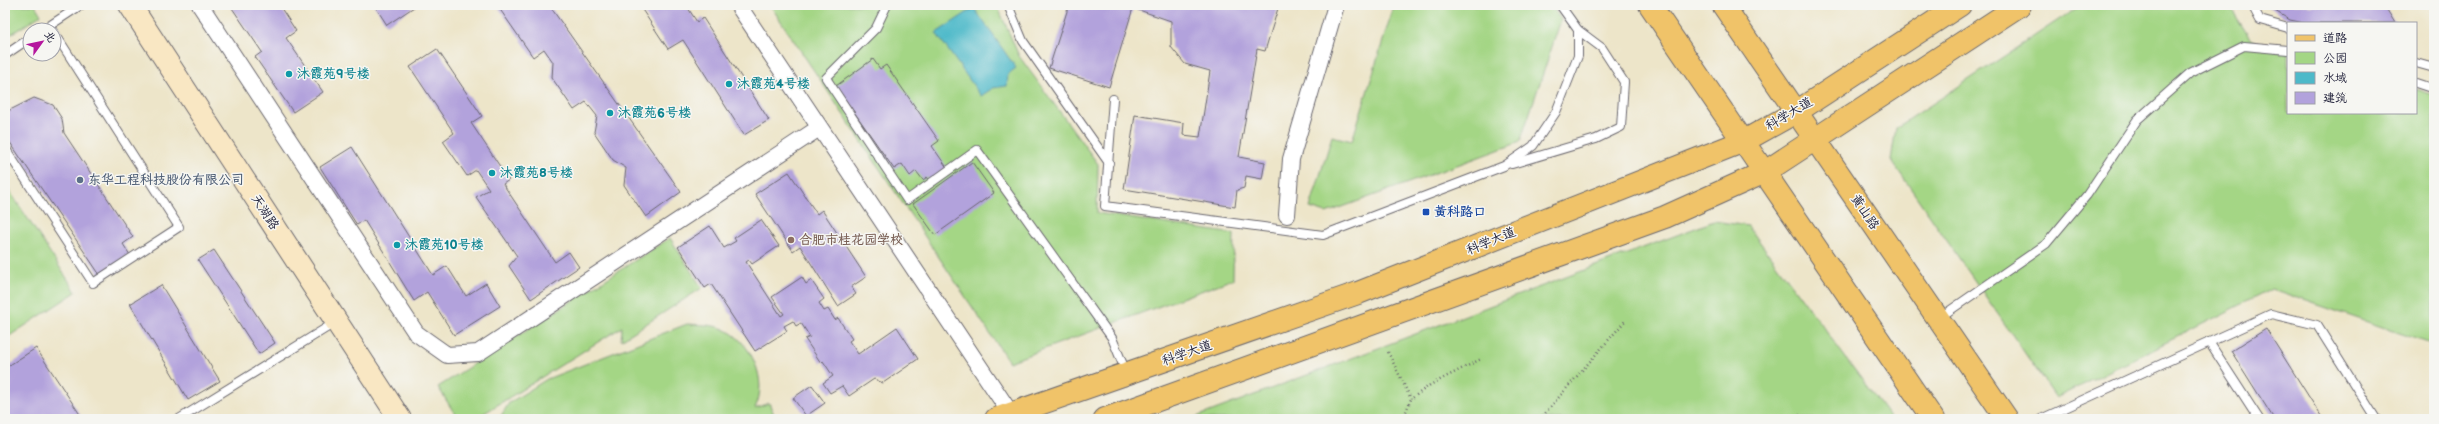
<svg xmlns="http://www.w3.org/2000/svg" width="2439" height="424" font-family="'Balsamiq Sans','LXGW WenKai TC',sans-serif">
  <rect width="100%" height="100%" fill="#f6f6f2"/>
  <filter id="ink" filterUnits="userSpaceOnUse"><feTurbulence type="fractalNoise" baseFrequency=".025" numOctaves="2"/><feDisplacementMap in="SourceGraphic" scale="8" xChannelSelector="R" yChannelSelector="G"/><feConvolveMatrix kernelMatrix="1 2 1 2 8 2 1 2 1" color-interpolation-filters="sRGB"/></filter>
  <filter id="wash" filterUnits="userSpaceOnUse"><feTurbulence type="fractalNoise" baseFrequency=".012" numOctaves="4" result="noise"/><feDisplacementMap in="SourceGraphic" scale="16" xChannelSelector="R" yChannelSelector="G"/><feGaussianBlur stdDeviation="0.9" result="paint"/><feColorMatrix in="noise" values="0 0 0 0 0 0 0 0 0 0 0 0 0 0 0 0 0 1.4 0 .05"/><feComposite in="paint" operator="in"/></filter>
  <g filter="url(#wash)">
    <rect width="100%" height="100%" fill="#ede5c9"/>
    <g fill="#a4d685" stroke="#637c60">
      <path d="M5,5H35L41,15L5,38Z"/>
      <path d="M770,5H997L1019,56L1098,164L1097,213L1234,234L1233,279L1009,362Z"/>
      <path d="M1394,5H1551L1561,20L1520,142L1326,213L1310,208L1332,136L1352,141Z"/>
      <path d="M2081,5H2229L2251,40L2288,50V113H2416V89L2434,95V345L2272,289L2056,398L1891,160L1896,128Z"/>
      <path d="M5,184L76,292L5,339Z"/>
      <path d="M1714,221L1748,226L1891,419H1191Z"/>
      <path d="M670,238L702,288L621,340L622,327L475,419H458L438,387Z"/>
      <path d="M687,324C700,325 712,324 724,329C751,341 769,381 755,408L769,403L776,419H499L509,403L547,379Z"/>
    </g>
    <path fill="#4db9c9" stroke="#386e82" d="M974,8L1016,68L1008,74L1007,86L993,88L981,96L936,33Z"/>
    <g id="blocks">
      <g fill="#b2a2dc">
        <path d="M230,5H279L296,31L286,38L323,92L293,112L255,57L262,52Z"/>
        <path d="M374,5H417L387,25Z"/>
        <path d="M504,5H549L681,192L646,217L624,185L626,168L613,160L594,132L597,116L586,102L574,110L552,78L553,62L544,49L533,57L499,8Z"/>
        <path d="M639,5H686L697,22L703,18L769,120L744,135L683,40L668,49Z"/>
        <path d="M1069,5H1279L1265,51L1257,49L1239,157L1265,162L1262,179L1246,176L1244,188L1237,190L1235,207L1124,189L1135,115L1184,123L1183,135L1200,137L1210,71L1185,64L1171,47V21L1133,8L1109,87L1049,68Z"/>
        <path d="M2265,5H2384L2395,23H2304L2290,20Z"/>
        <path d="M437,49L482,116L471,123L509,180L503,184L555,262L569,252L579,267L531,299L509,266L517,256L476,197L489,189L476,170L467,176L443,141L454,133L410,67Z"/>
        <path d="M873,59L880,69L886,65L939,141L932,146L948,169L931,182L927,177L923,180L916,171L910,176L902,164L894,169L836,86Z"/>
        <path d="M34,98L53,105L62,119L64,133L133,237L123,244L130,255L100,275L5,135L6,112Z"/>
        <path d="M352,147L433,275L447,266L466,296L486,283L500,306L454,335L427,292L414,301L364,220L357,225L320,167Z"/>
        <path d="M972,162L994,193L935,235L913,204Z"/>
        <path d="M789,172L817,214L822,210L866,277L851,287L856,294L838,306L800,246L793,251L755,194Z"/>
        <path d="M761,220L779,246L752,264L749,260L746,262L781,316L784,314L772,297L802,277L806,284L811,280L824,299L819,303L824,311L828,309L835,320L838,318L852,339L849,341L858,354L897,327L918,359L883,383L874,379L849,396L842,386L830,393L823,383L833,376L823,361L821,363L805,339L810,337L801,323L796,326L793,321L784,326L787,331L755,351L711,284L705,288L678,247L710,226L724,248L736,241L734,238Z"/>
        <path d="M214,250L275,343L259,354L198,260Z"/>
        <path d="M161,285L220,381L188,400L130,304Z"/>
        <path d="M2266,329L2323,419H2274L2231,351Z"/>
        <path d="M36,348L83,419H5V368Z"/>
        <path d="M812,385L825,403L806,416L793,398Z"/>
      </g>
    </g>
  </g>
  <g filter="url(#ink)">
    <use href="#blocks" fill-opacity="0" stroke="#69666d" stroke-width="1"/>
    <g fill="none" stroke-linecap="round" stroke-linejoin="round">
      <defs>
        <g id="lane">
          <path d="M887,5L876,28L826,78L907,200L977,150L1112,338L1126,372"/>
          <path d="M1008,5L1023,41L1109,163"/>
          <path d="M2252,5L2260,20L2288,28"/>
          <path d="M43,30L81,5"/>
          <path d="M5,55L30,38"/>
          <path d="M2416,63L2434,68"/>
          <path d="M2416,83L2434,89"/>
          <path d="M1113,99L1105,206L1323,235L1504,166L1533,146L1556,112L1578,56V30L1560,5"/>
          <path d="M5,148L93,283L179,227L54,32"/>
          <path d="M1512,164L1596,139L1621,127L1624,82L1602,48L1578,30"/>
          <path d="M1939,318L2046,244L2087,195L2137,120L2190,73L2244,46L2288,50"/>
          <path d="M2209,342L2259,419"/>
          <path d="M179,419L336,322"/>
          <path d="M2041,419L2271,314L2317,325L2376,419"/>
        </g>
        <g id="street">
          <path d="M200,5L416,333L447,355L478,353L819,128"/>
          <path d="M738,5L1011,414"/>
          <path d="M1287,215L1291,159L1336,5"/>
        </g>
        <path id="secondary" d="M130,5L400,419"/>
        <g id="primary">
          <path d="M1650,5L1933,419"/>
          <path d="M1723,5L2007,419"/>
          <path d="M996,419L1358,293L1744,141L1796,112L1960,5"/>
          <path d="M1105,419L1665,217L1765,172L2020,5"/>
        </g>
      </defs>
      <use href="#lane" stroke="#69666d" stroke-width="10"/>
      <use href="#street" stroke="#69666d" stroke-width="18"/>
      <use href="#secondary" stroke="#69666d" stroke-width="24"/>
      <use href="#primary" stroke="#69666d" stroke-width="24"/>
      <g stroke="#69666d" stroke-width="2.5" stroke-dasharray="1 3" stroke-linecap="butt">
        <path d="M1388,352L1411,399"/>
        <path d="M1403,419L1411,399L1430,385L1481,359"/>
        <path d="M1540,419L1625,321"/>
        <path d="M1792,419L1802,414"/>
      </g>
      <use href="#lane" stroke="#fff" stroke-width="8"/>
      <use href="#street" stroke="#fff" stroke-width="16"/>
      <use href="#secondary" stroke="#f9e7c3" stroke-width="22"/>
      <use href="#primary" stroke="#f0c369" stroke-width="22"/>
    </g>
  </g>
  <g fill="#0f9aa8" stroke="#f6f6f2" stroke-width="1.5">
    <circle cx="289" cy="74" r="4"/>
    <circle cx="729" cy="84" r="4"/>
    <circle cx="610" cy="113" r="4"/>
    <circle cx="492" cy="173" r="4"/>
    <circle cx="397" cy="245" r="4"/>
  </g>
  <circle fill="#5c6f8a" stroke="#f6f6f2" stroke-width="1.5" cx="80" cy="180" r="4"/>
  <rect fill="#1a4fb4" stroke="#f6f6f2" stroke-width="1.5" x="1422" y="208" width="8" height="8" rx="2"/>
  <circle fill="#8d6e63" stroke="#f6f6f2" stroke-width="1.5" cx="791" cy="240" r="4"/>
  <g text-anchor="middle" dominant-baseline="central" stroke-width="3" stroke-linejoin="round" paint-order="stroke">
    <g font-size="13" font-weight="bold" fill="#0d838f" stroke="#f6f6f2" text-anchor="start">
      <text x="297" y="74">沐霞苑9号楼</text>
      <text x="737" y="84">沐霞苑4号楼</text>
      <text x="618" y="113">沐霞苑6号楼</text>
      <text x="500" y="173">沐霞苑8号楼</text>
      <text x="405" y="245">沐霞苑10号楼</text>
    </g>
    <g font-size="13" fill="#22223b" stroke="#f6f6f2">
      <text transform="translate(1789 114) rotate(-31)">科学大道</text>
      <text transform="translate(265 212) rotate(57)">天湖路</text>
      <text transform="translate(1865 212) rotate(56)">黄山路</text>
      <text transform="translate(1491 241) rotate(-22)">科学大道</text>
      <text transform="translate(1187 353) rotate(-19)">科学大道</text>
    </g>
    <g font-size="13" font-weight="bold" fill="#4e5e75" stroke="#f6f6f2" text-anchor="start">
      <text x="88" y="180">东华工程科技股份有限公司</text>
    </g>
    <g font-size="13" font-weight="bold" fill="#164399" stroke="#f6f6f2" text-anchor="start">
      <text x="1434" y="212">黄科路口</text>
    </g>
    <g font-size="13" font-weight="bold" fill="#785e54" stroke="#f6f6f2" text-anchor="start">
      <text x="799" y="240">合肥市桂花园学校</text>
    </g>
  </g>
  <rect width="2439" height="424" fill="none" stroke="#f6f6f2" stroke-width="20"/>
  <rect x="2287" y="22" width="130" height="92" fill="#f6f6f2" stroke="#a1a1a9"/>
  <rect x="2295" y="35" width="20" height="6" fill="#f0c369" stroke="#a1a1a9"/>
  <text x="2323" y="42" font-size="12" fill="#22223b">道路</text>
  <rect x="2295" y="52" width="20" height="12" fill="#a4d685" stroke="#a1a1a9"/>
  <text x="2323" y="62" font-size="12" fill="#22223b">公园</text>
  <rect x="2295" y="72" width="20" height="12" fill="#4db9c9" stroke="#a1a1a9"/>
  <text x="2323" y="82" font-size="12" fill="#22223b">水域</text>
  <rect x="2295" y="92" width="20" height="12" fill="#b2a2dc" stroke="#a1a1a9"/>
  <text x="2323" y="102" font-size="12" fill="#22223b">建筑</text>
  <g transform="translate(42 42) rotate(57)"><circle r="19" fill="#f6f6f2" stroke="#a1a1a9"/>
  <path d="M0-3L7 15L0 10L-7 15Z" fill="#b5179e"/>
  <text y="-6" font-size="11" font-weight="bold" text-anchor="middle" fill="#22223b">北</text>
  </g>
</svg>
